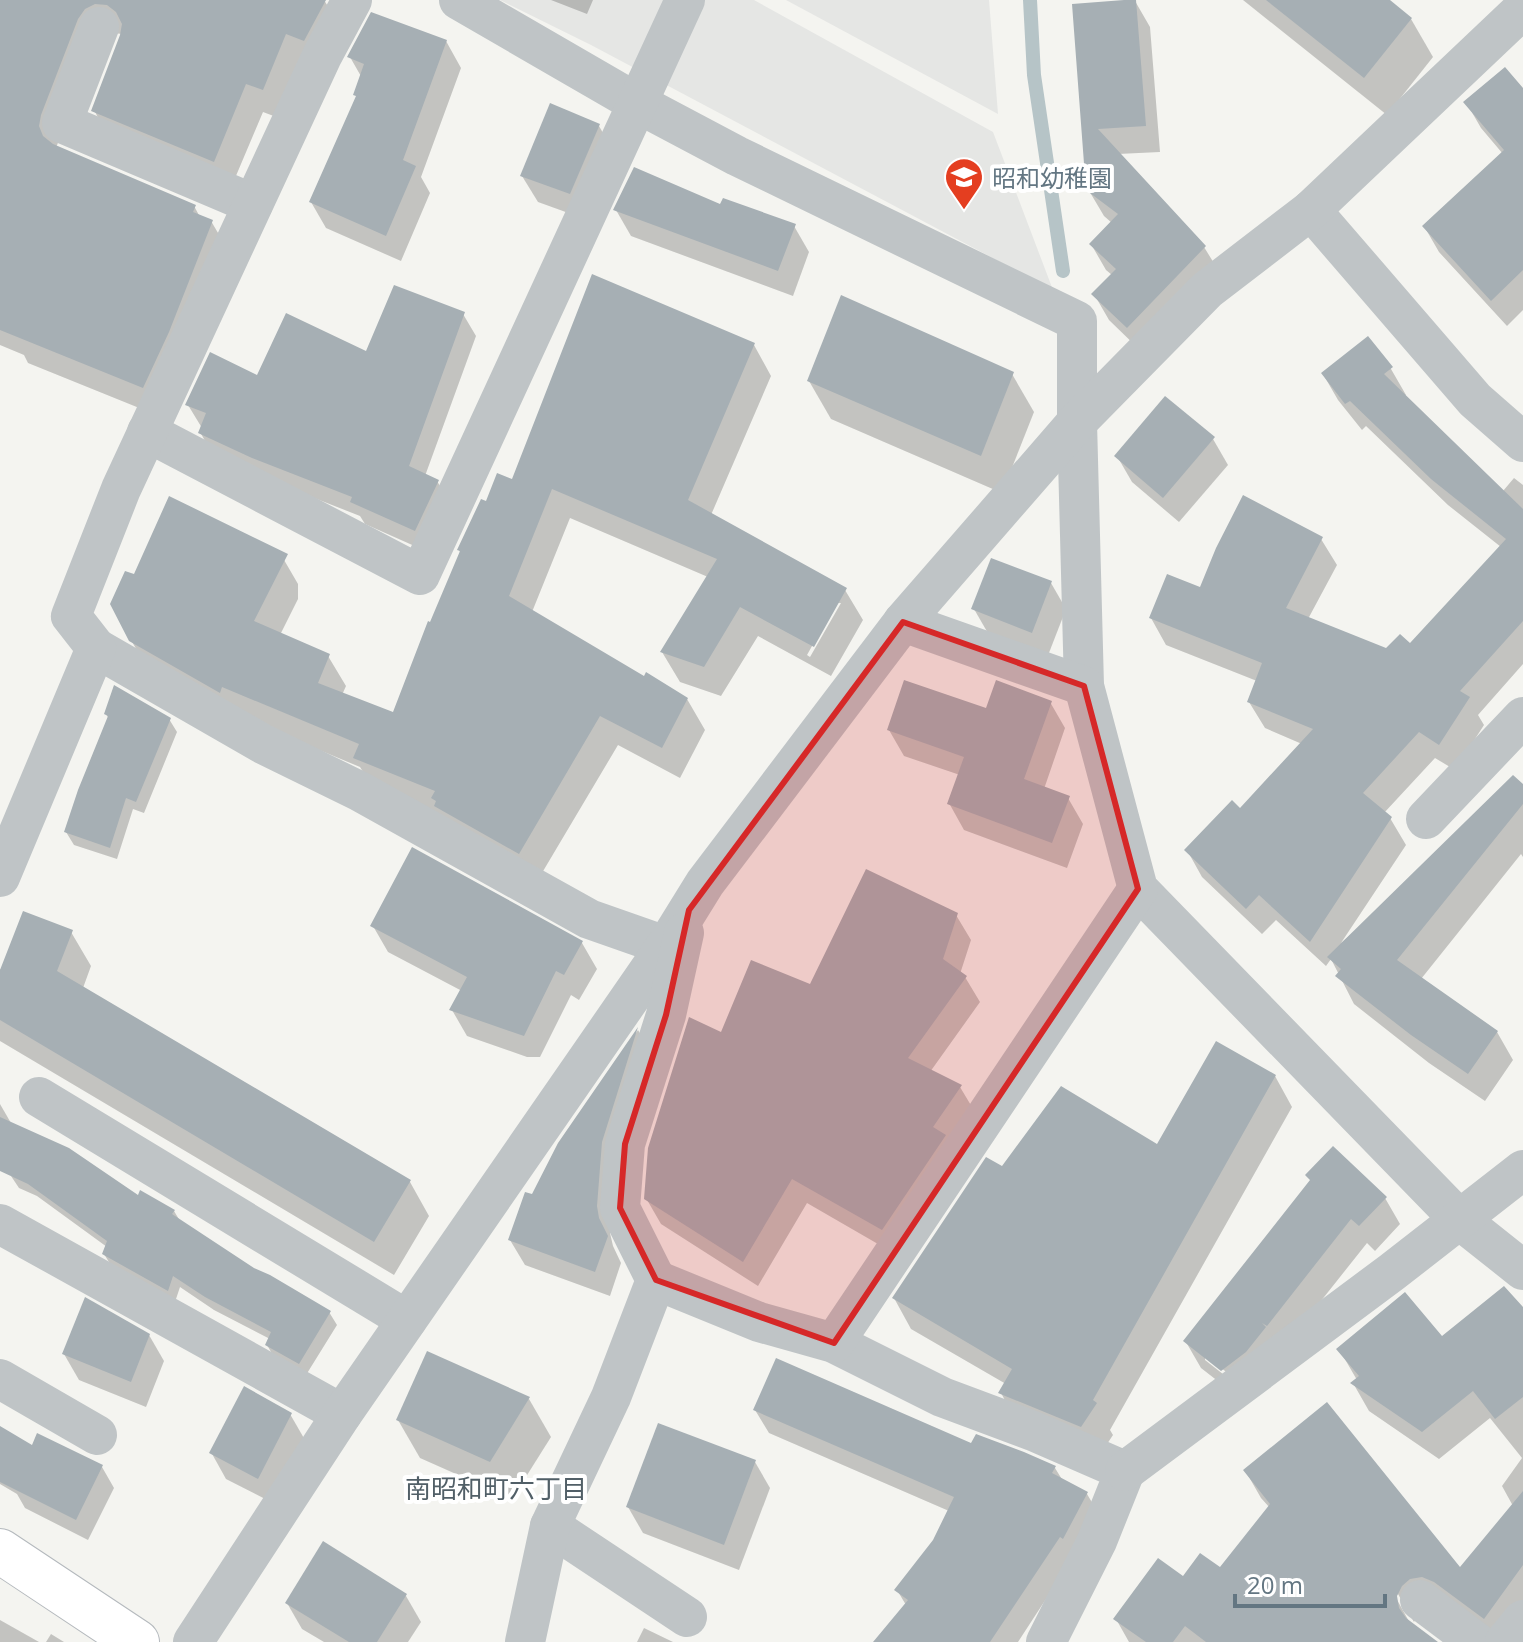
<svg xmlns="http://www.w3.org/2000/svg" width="1523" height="1642" font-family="'Open Sans','Noto Sans JP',sans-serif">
  <rect width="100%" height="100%" fill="#f4f4f0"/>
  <g fill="#e5e6e4">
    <path d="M500,0H754L993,132L1053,290L591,45Z"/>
    <path d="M786,0H989L998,114Z"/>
  </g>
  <g fill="#0003" fill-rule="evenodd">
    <path d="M85,0H324L342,29L279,118L263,112L230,190L110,140L94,110L123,34L112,33L93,48L56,148L194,206L200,217L211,221L228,250L159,416L28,363L24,355L0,345V9Z"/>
    <path d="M551,0H593L587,14Z"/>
    <path d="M1243,0H1387L1411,19L1433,57L1387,115Z"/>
    <path d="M1135,1L1150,27L1160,152L1118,154L1204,247L1220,273L1143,353L1109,320L1094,294L1112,275L1106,270L1091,244L1112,223L1104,216L1088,189L1075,6Z"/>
    <path d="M446,41L461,68L421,177L430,193L401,261L326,228L311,202L358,98L362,78L350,57Z"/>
    <path d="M1523,91V310L1507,326L1439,252L1424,226L1503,154L1481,128L1466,102Z"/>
    <path d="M599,126L614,152L585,219L538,202L522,176Z"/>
    <path d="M722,207L794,226L809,252L793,296L631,236L616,210Z"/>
    <path d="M463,314L476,336L425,476L437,481L450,503L428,552L365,524L360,516L266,479L213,455L200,432L202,428L188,405L258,377L367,354Z"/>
    <path d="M1368,339L1391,369L1406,395L1405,396L1503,491L1514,478L1523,485V664L1478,715L1484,725L1455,770L1435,758L1384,813L1390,818L1406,845L1341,943L1523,786V857L1521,854L1421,979L1497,1032L1513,1060L1485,1101L1429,1063L1354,1004L1331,959L1326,966L1276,920L1262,934L1202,877L1187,850L1240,811L1302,744L1265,728L1249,702L1257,681L1166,645L1151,618L1201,589L1321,539L1337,565L1308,619L1387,650L1410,646L1501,547L1448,505L1366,426L1362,430L1338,400L1323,374Z"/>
    <path d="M754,345L771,376L711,515L845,590L863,620L831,676L758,636L721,696L680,682L662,652L708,577L570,518L532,612L645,679L687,699L705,730L680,778L618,745L536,883L373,788L360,767L240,717L149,671L131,640L135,577L280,553L298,584V599L280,635L328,656L346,686L342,695L394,715L461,554L459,550L487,504L513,481ZM836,603H841L810,657L807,655Z"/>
    <path d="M1012,374L1034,412L1002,493L831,419L809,381Z"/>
    <path d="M1213,439L1228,465L1179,522L1132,482L1117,456Z"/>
    <path d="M1051,583L1066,609L1047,658L989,635L974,609Z"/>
    <path d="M1050,702L1065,728L1044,789L1068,798L1083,824L1067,868L964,830L949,803L960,775L904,756L889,730L987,711Z"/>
    <path d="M106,714L169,719L177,732L144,813L133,809L117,859L74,845L66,832L109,719Z"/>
    <path d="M956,915L971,940L960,974L965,977L980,1002L930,1072L960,1087L975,1112L897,1255L807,1203L758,1286L661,1224L646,1198L722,1034L811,986Z"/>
    <path d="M373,926L582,943L597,969L579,1000L571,995L540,1057H527L467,1036L452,1010L462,991L388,952Z"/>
    <path d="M71,932L91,966L83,988L410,1182L429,1216L394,1275L0,1041V969L2,970Z"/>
    <path d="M638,1030L651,1053L610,1233L613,1246L621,1263L610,1296L525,1265L510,1240L559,1144Z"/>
    <path d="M1275,1076L1292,1107L1110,1430L1113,1435L1099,1456L1018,1424L1001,1393L1006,1384L911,1329L894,1298L1003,1168L1158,1147Z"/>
    <path d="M0,1104L15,1130L0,1168Z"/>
    <path d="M11,1176L138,1198L174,1211L180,1221L253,1269L329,1312L337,1325L306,1375L274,1357L267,1345L270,1339L214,1310L180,1287L175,1302L112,1267L104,1254L107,1247L37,1196L19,1188Z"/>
    <path d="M1311,1182L1385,1198L1400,1224L1375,1251L1367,1243L1282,1350L1237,1396L1201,1368L1186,1342ZM1205,1355L1230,1375L1228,1378L1205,1360Z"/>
    <path d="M1523,1310V1615L1503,1642L1418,1614L1414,1622L1394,1587L1391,1589L1411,1625L1434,1642H1129L1116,1619L1184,1579L1221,1570L1270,1508L1261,1498L1245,1470L1460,1570L1513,1506L1502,1486L1522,1458L1490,1418L1439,1459L1369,1411L1353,1383L1357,1380L1339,1349L1442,1339Z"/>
    <path d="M149,1335L164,1361L146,1407L79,1380L64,1354Z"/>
    <path d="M529,1399L551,1437L512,1499L420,1458L398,1420Z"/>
    <path d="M755,1410L972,1445L1055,1468L1063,1481L1087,1494L1100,1516L1018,1642H875L906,1605L897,1590L934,1541L949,1511L769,1433Z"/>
    <path d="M290,1414L305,1440L273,1503L226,1479L211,1452Z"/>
    <path d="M0,1429L32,1448L102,1467L114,1488L88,1540L25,1508L17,1494L0,1484Z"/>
    <path d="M755,1462L770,1488L739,1570L643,1533L628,1507Z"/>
    <path d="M406,1596L421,1622L408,1642H324L302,1629L287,1603Z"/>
    <path d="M0,1620L39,1642H0Z"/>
    <path d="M644,1628L673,1642H637Z"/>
    <path d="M51,1634L64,1642H46Z"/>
  </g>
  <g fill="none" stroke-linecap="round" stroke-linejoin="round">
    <path stroke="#b6c4c7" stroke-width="14" d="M1030,0L1034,75L1063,271"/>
  </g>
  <g fill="#a6afb4">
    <path d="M0,0H326L304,41L286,34L263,90L246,84L214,162L91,111L120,35L122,24L116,12L107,5L95,4L85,9L78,19L41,115L39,126L43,136L53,144L196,205L193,212L213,220L169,332L143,388L0,330Z"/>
    <path d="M1124,0H1136L1146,126L1098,129L1206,246L1127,328L1091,294L1116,269L1089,244L1118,214L1086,190L1072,4Z"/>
    <path d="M1266,0H1390L1412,18L1364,78Z"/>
    <path d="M371,12L447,40L403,160L416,166L386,236L309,202L356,96L353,95L364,64L347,57Z"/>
    <path d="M1505,67L1523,88V270L1491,301L1422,226L1504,150L1463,102Z"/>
    <path d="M550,103L600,124L570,194L520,176Z"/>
    <path d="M634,167L720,204L723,198L796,224L778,271L613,210Z"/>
    <path d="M592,274L755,343L688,500L847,588L814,647L740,607L704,667L660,652L717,559L552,489L509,596L644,676L646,672L688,698L662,748L600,716L519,854L434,806L436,801L431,798L435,791L353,758L359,744L222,687L220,693L129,641L110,604L125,571L134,574L169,496L288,554L254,621L330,654L318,683L393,712L428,621L430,622L460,551L457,550L481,499L486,501L497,473L512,479Z"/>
    <path d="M394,285L465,312L409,466L439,480L415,531L350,502L352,497L252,458L198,433L206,413L185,405L210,352L257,375L286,313L366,351Z"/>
    <path d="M841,295L1014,372L981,456L807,381Z"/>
    <path d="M1368,336L1393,367L1384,374L1523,509V621L1460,691L1470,697L1439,745L1419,732L1363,793L1392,817L1310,942L1259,895L1246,909L1184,850L1232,800L1240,808L1313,729L1247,702L1262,663L1149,618L1167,574L1200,587L1216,548L1243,495L1323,537L1286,608L1386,648L1400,634L1410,643L1506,539L1431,479L1350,401L1345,404L1321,373Z"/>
    <path d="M1165,396L1215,437L1163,498L1114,456Z"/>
    <path d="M991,558L1052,581L1032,633L971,609Z"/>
    <path d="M904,680L986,708L996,680L1052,701L1024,779L1070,796L1052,843L947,804L964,757L887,730Z"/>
    <path d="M114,685L171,718L136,802L126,798L110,848L64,832L78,790L108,716L104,714Z"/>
    <path d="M1513,775L1523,784V804L1397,960L1498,1031L1468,1074L1411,1035L1335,976L1341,969L1327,957Z"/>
    <path d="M412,847L583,941L564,975L556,971L524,1036L449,1010L467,977L370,926Z"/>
    <path d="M866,869L958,913L943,959L967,976L908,1058L962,1085L933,1127L946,1135L882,1230L792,1179L743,1262L644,1199L648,1148L689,1017L721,1032L751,960L810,984Z"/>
    <path d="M23,911L73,930L57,971L411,1180L374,1242L0,1020V970Z"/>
    <path d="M638,1027L602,1142L597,1206L599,1218L608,1236L595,1272L508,1240L525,1192L532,1194L558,1143Z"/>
    <path d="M1216,1041L1276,1075L1093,1400L1097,1403L1081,1427L998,1393L1012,1369L892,1298L986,1157L1002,1166L1061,1086L1157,1144Z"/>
    <path d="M0,1117L69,1148L138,1195L140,1190L175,1210L172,1214L254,1268L270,1275L331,1311L299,1364L265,1345L271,1332L205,1297L173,1276L168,1291L102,1254L107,1241L28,1184L0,1171Z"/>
    <path d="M1333,1146L1387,1197L1359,1226L1351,1219L1267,1326L1262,1323L1266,1327L1246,1352L1221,1371L1183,1341L1310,1180L1305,1175Z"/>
    <path d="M1504,1286L1523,1307V1397L1495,1419L1473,1391L1422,1432L1350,1383L1359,1376L1336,1349L1405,1292L1442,1336Z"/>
    <path d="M85,1297L150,1334L131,1382L62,1354Z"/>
    <path d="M427,1351L530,1397L490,1462L396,1420Z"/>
    <path d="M776,1358L971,1443L976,1434L1024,1452L1056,1466L1052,1473L1088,1492L1063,1539L1060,1537L990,1642H873L908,1600L894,1590L933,1540L954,1497L753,1410Z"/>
    <path d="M244,1386L292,1413L258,1479L209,1453Z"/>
    <path d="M1327,1402L1460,1567L1523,1491V1565L1484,1619L1434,1582L1422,1577L1410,1579L1402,1586L1397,1596L1399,1608L1406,1618L1438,1642H1206L1185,1626L1173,1642H1146L1113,1619L1158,1558L1183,1576L1200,1553L1220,1567L1270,1504L1243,1470Z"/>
    <path d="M658,1423L756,1460L724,1545L626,1507Z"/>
    <path d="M0,1426L32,1445L37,1433L103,1465L76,1520L0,1482Z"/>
    <path d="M323,1541L407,1594L377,1642H349L285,1603Z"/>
  </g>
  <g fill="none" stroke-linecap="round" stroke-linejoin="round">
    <defs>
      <path id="secondary" d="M0,1551L137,1642"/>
    </defs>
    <use href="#secondary" stroke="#b4b9bd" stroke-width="46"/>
    <g stroke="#bfc4c6" stroke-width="40">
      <path d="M459,0L637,103L737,156L1077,321V422L1084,686L1138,889L1460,1220L1523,1270"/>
      <path d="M99,27L62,123L253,204"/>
      <path d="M1311,210L1475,400L1523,442"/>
      <path d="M147,432L420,575L685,0"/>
      <path d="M903,622L1084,686"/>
      <path d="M96,648L263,744L359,791L589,919L666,946"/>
      <path d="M1426,819L1523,717"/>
      <path d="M0,877L96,648L71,616L121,489L322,56L352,0"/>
      <path d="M39,1097L407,1320"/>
      <path d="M0,1224L342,1414"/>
      <path d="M656,1280L759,1322L834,1343L942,1397L1033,1431L1125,1471L1097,1541L1046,1642"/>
      <path d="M834,1343L1138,889"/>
      <path d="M0,1379L97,1435"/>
      <path d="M1125,1471L1392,1272L1523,1170"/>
      <path d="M550,1526L687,1617"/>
      <path d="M1420,1600L1476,1642"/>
      <path d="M193,1642L342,1414L666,946L705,883L903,622L1077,422L1207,290L1311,210L1523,9"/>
      <path d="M525,1642L550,1526L611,1397L656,1280L620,1208L625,1144L666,1015L684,933"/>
      <path d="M1505,1642L1523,1620"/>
    </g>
    <use href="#secondary" stroke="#fff" stroke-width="44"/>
  </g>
  <path fill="#d62828" fill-opacity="0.2" stroke="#d62828" stroke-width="6" stroke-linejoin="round" d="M903,622L1084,686L1138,889L834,1343L656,1280L620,1208L625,1144L666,1015L689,910Z"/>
  <defs>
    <symbol id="school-pin" viewBox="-11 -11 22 30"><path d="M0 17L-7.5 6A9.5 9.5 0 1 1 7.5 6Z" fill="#e43e20" stroke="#fff"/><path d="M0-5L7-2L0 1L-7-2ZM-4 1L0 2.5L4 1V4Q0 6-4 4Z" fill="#fff"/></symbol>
  </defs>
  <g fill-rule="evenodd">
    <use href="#school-pin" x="942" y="155" width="44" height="60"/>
  </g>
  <g text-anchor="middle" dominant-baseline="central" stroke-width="8" stroke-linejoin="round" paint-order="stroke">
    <g font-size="24" fill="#637682" stroke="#fff" text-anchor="start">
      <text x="992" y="177">昭和幼稚園</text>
    </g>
    <g font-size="26" fill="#515f67" stroke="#fff">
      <text x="496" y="1488">南昭和町六丁目</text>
    </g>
  </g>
  <path d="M1235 1594v12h150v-12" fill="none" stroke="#637682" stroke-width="4"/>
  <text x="1247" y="1594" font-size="24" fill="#637682" stroke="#ffffff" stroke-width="6" paint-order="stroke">20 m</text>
</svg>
